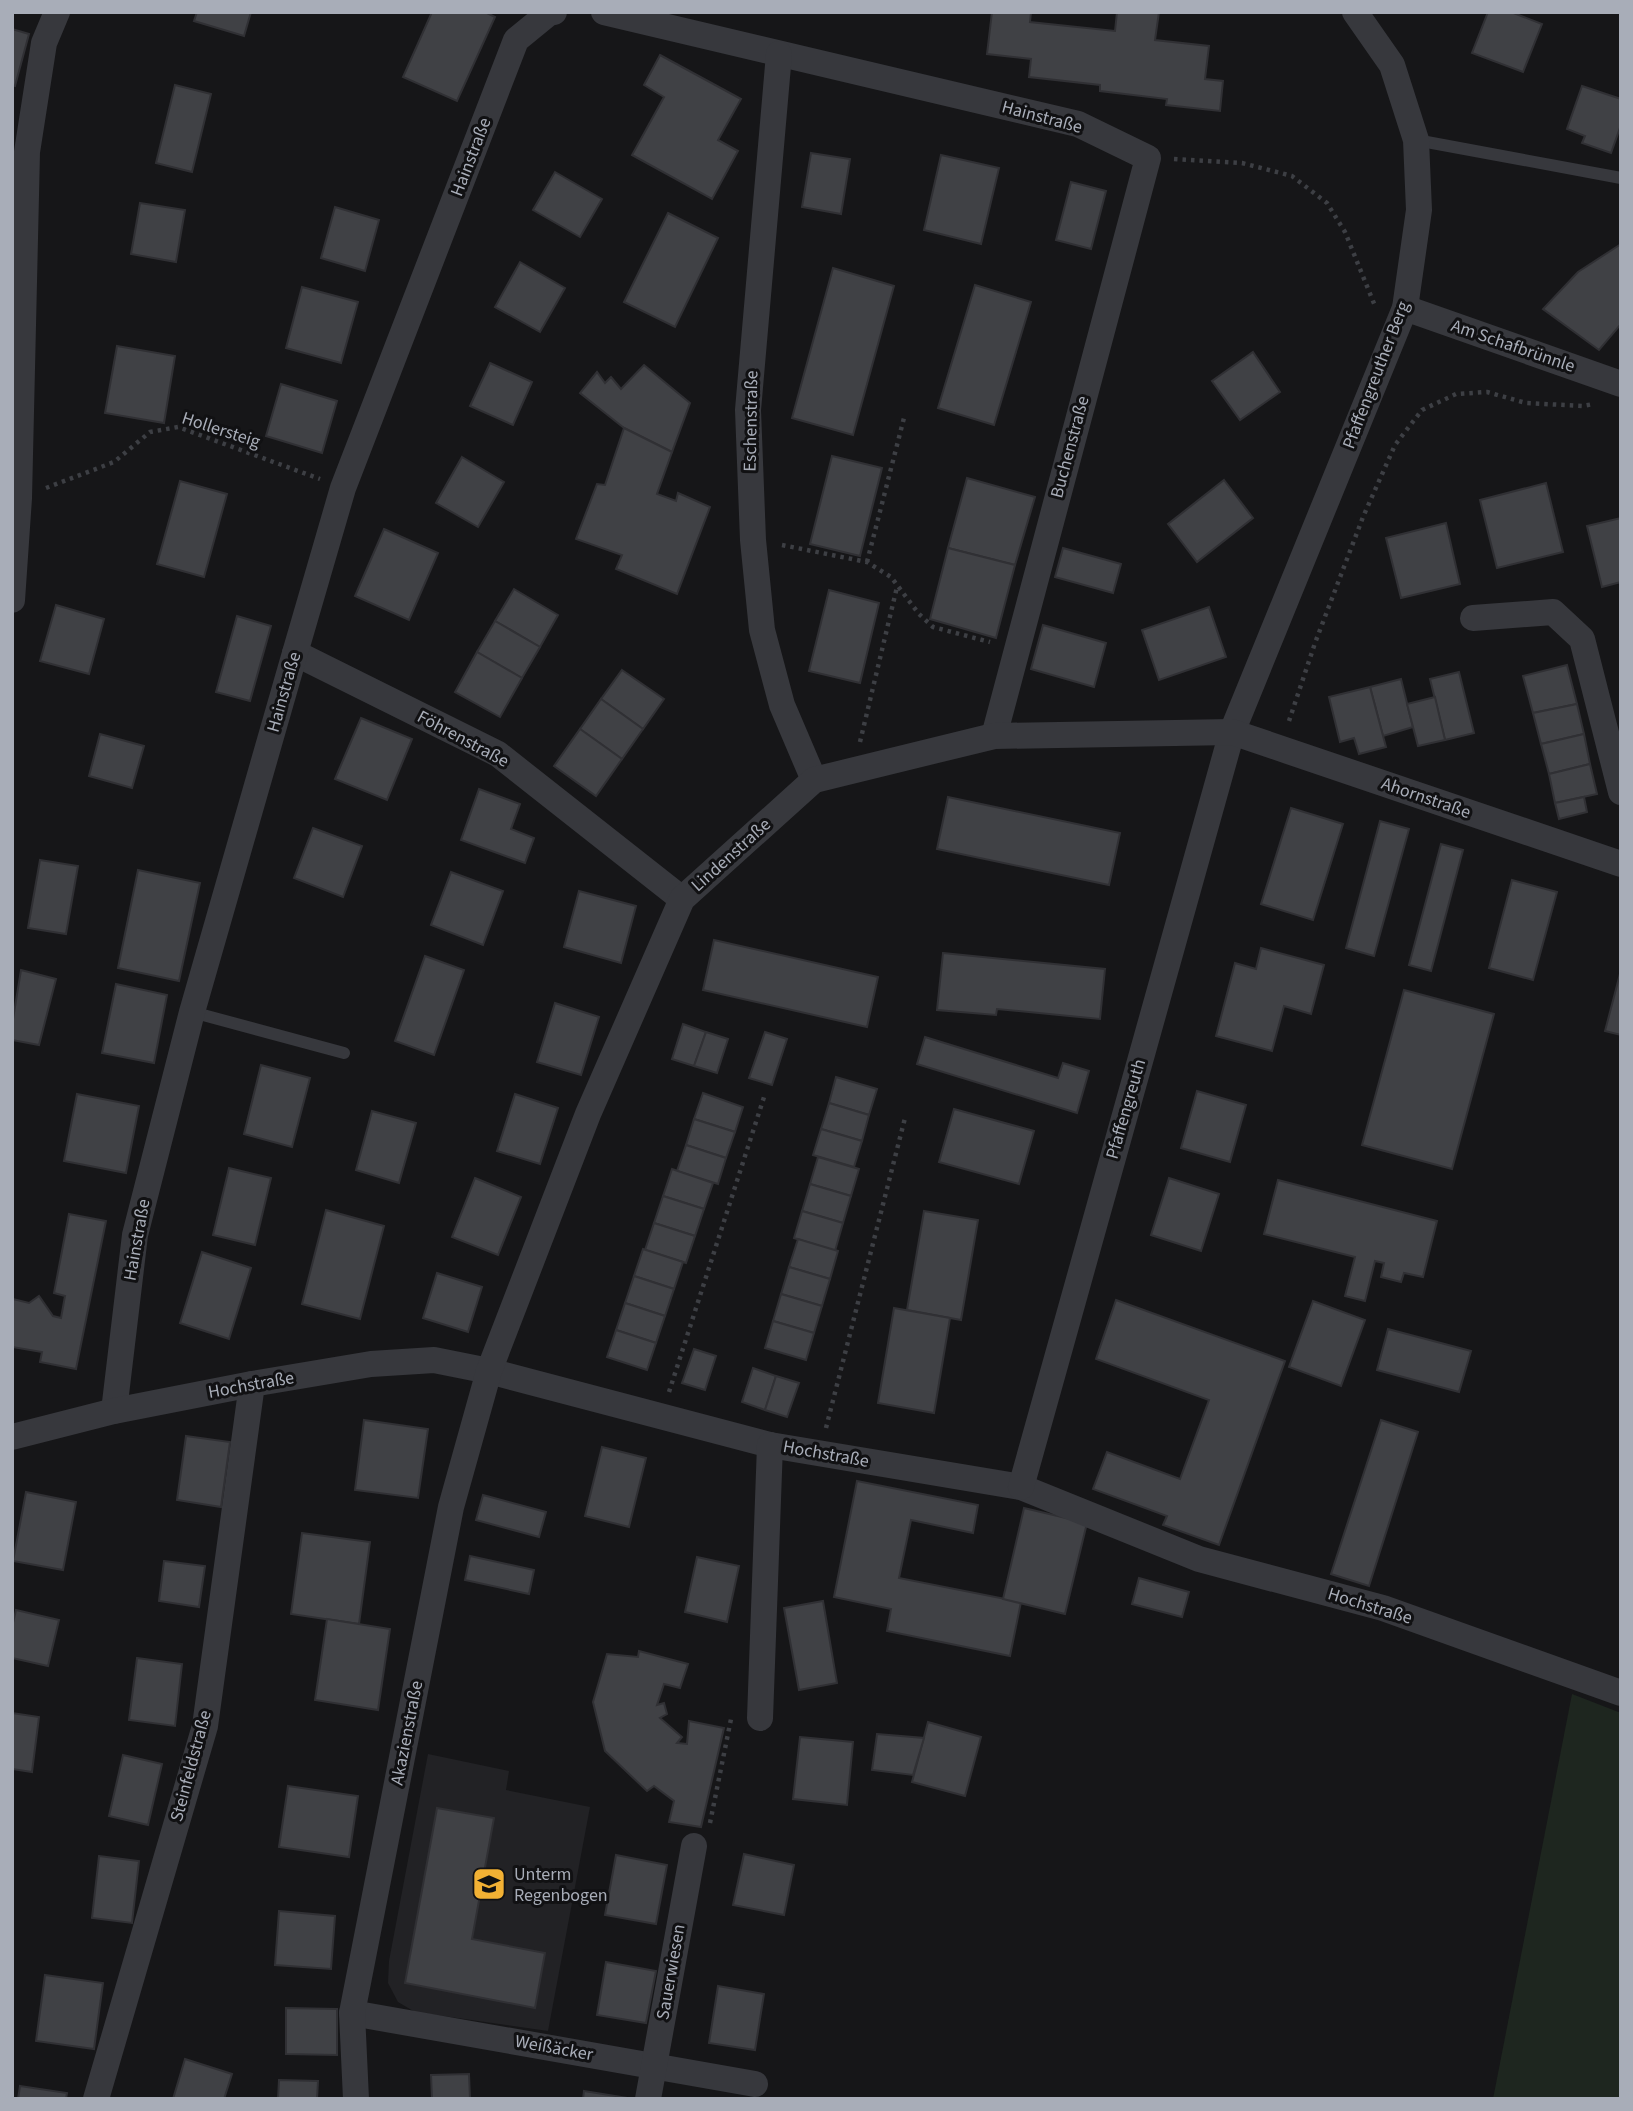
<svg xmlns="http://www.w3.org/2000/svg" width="1633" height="2111" font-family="'Source Sans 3',sans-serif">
  <rect width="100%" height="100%" fill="#161618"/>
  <path fill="#222225" d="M428,1754L509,1771L506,1790L590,1807L548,2031L415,2012L398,2002L388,1983L389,1961Z"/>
  <path fill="#1e261f" d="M1572,1694L1621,1713V2099H1493Z"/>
  <g fill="#404145" stroke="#303034" stroke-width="2">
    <path d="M197,12H251L244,36L194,21Z"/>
    <path d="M432,12H485L495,17L457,101L403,77Z"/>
    <path d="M992,12H1031L1030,22L1115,31L1117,12H1159L1155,40L1209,46L1205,79L1223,81L1220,111L1166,105L1167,99L1100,91V85L1029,77L1031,59L987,54Z"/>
    <path d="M1488,12H1511L1542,24L1523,72L1472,53Z"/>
    <path d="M12,29L29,34L15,86L12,85Z"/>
    <path d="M660,55L741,99L718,140L738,151L712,199L632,155L664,97L644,85Z"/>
    <path d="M175,85L211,94L192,172L156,163Z"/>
    <path d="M1582,86L1621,99V125L1611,153L1582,143L1585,136L1567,129Z"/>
    <path d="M811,153L850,159L841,214L802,207Z"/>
    <path d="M941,155L999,168L981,244L924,230Z"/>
    <path d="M555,172L602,199L580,237L533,210Z"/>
    <path d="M1071,182L1106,191L1091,249L1056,240Z"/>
    <path d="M140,203L185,210L176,262L131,254Z"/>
    <path d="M335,207L379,220L365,271L321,258Z"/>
    <path d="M668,213L718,238L675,327L624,302Z"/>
    <path d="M1621,244V324L1599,350L1543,309L1578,272Z"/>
    <path d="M520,262L565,288L540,332L495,307Z"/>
    <path d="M833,268L894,286L853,435L792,418Z"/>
    <path d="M975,285L1031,302L994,425L938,408Z"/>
    <path d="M302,287L358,302L341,363L286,348Z"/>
    <path d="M117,346L175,356L164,423L105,413Z"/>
    <path d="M1253,352L1280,392L1240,420L1212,381Z"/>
    <path d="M490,363L532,382L513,425L470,406Z"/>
    <path d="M644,365L690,403L672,452L624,428L580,393L597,372L605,383L611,377L621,389Z"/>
    <path d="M281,384L337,401L322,453L266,436Z"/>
    <path d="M624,428L672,452L657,494L676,501L678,493L710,507L677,594L616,569L622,555L576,539L597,484L605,485Z"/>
    <path d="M832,456L882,468L860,556L810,544Z"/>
    <path d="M462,457L504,482L478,527L436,503Z"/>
    <path d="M967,478L1035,497L1015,565L948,548Z"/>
    <path d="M1224,480L1253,518L1197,562L1168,524Z"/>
    <path d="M180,481L227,494L204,577L157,564Z"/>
    <path d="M1546,483L1563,552L1497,568L1480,500Z"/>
    <path d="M1621,518V582L1602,587L1587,526Z"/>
    <path d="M1446,523L1460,584L1401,598L1386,538Z"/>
    <path d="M384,529L438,553L409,620L355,596Z"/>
    <path d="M948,548L1015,565L996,638L930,619Z"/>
    <path d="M1063,548L1121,564L1113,593L1055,577Z"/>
    <path d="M514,589L558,615L540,647L495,621Z"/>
    <path d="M829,590L879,603L860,683L809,671Z"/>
    <path d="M56,605L104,619L89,674L40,661Z"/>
    <path d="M1209,607L1226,657L1159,680L1142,630Z"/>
    <path d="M237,616L271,626L250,701L216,692Z"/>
    <path d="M495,621L540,647L522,678L477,652Z"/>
    <path d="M1043,625L1106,643L1094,687L1031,669Z"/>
    <path d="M477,652L522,678L500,717L455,692Z"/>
    <path d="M1567,665L1577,704L1533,713L1523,676Z"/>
    <path d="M622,670L664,699L643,729L601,699Z"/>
    <path d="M1459,672L1474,733L1445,740L1430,679Z"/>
    <path d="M1401,679L1413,727L1383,736L1370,687Z"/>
    <path d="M1370,687L1386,747L1359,754L1354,738L1340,742L1329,697Z"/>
    <path d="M1435,697L1445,740L1418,746L1407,704Z"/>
    <path d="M601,699L643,729L622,759L580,729Z"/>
    <path d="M1577,704L1584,734L1541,744L1533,713Z"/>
    <path d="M361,718L412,739L387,800L335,779Z"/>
    <path d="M580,729L622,759L596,796L554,766Z"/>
    <path d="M100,734L144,746L132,788L89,776Z"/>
    <path d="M1584,734L1590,764L1549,774L1541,744Z"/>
    <path d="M1590,764L1597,794L1555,803L1549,774Z"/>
    <path d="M479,789L520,804L511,829L534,838L525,863L461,840Z"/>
    <path d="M948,797L1120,833L1109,885L937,849Z"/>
    <path d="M1584,797L1587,812L1559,819L1555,803Z"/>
    <path d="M1291,808L1343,824L1313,920L1261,904Z"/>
    <path d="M1380,821L1409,829L1374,956L1346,948Z"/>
    <path d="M313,828L362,846L343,897L294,878Z"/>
    <path d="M1441,844L1463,850L1431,971L1409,965Z"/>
    <path d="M40,860L78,866L66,934L28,928Z"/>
    <path d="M138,870L200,883L179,981L118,968Z"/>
    <path d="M451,872L503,891L483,945L431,925Z"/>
    <path d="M1512,880L1557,892L1533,980L1489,968Z"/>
    <path d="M579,891L636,906L621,963L564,947Z"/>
    <path d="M714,940L878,977L867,1027L703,990Z"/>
    <path d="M1261,948L1324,965L1311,1014L1284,1006L1272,1051L1216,1036L1235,963L1256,969Z"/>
    <path d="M943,953L1105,969L1100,1019L997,1009L996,1015L937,1010Z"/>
    <path d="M425,956L464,970L434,1055L395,1041Z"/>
    <path d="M21,970L56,979L39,1045L12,1040V1025Z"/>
    <path d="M1621,970V1035L1605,1031Z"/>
    <path d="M116,984L167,995L154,1063L102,1053Z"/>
    <path d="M1404,990L1494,1014L1452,1169L1362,1145Z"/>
    <path d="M555,1003L599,1017L581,1075L537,1062Z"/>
    <path d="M683,1024L706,1032L694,1066L672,1059Z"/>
    <path d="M706,1032L728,1039L717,1073L694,1066Z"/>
    <path d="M765,1032L787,1039L772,1085L749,1078Z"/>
    <path d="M925,1037L1058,1078L1063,1063L1089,1071L1077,1113L917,1064Z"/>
    <path d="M261,1065L310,1078L292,1147L244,1134Z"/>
    <path d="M836,1077L877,1089L869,1115L829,1103Z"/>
    <path d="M1197,1091L1246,1105L1230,1162L1181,1148Z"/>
    <path d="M703,1093L743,1107L735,1132L694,1119Z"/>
    <path d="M77,1094L139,1106L126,1173L64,1161Z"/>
    <path d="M515,1094L558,1108L540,1164L497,1151Z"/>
    <path d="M829,1103L869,1115L862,1141L821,1129Z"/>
    <path d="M954,1109L1034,1131L1019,1184L939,1162Z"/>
    <path d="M372,1111L416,1123L399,1183L356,1170Z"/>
    <path d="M694,1119L735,1132L726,1158L686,1145Z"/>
    <path d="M821,1129L862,1141L854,1167L813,1155Z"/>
    <path d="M686,1145L726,1158L718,1184L677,1171Z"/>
    <path d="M818,1157L859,1169L851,1196L810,1184Z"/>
    <path d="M229,1168L271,1178L255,1245L213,1235Z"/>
    <path d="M672,1169L713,1183L704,1209L663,1196Z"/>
    <path d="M475,1178L521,1197L498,1255L452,1237Z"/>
    <path d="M1169,1178L1219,1194L1201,1251L1151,1235Z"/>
    <path d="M1278,1180L1437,1221L1423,1277L1404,1273L1401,1282L1381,1277L1384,1263L1375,1261L1365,1301L1345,1296L1355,1257L1264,1234Z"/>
    <path d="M810,1184L851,1196L843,1223L802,1211Z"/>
    <path d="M663,1196L704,1209L695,1236L654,1223Z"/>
    <path d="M326,1210L384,1226L360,1319L302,1304Z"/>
    <path d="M802,1211L843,1223L835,1251L794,1238Z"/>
    <path d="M924,1211L978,1220L961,1320L907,1310Z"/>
    <path d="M69,1214L106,1221L76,1369L40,1362L42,1352L12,1347L13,1299L29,1303L39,1296L53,1316L61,1318L65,1296L54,1293Z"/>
    <path d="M654,1223L695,1236L686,1263L645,1250Z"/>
    <path d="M798,1239L838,1251L830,1279L789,1267Z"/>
    <path d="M643,1249L683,1262L674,1289L634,1276Z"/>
    <path d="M202,1252L251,1268L229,1339L180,1323Z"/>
    <path d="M789,1267L830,1279L822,1306L781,1294Z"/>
    <path d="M437,1273L482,1287L468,1332L423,1318Z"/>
    <path d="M634,1276L674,1289L665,1316L625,1303Z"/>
    <path d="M781,1294L822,1306L814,1333L773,1321Z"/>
    <path d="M1116,1300L1285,1361L1219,1545L1163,1525L1167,1516L1093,1489L1107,1452L1180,1479L1209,1400L1096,1359Z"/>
    <path d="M1313,1301L1365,1320L1341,1386L1289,1367Z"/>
    <path d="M625,1303L665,1316L656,1343L616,1330Z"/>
    <path d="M894,1308L950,1318L934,1413L878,1403Z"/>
    <path d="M773,1321L814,1333L806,1360L765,1348Z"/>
    <path d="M1388,1329L1471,1351L1459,1392L1377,1370Z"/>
    <path d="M616,1330L656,1343L647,1370L607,1357Z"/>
    <path d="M694,1349L716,1356L705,1390L682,1383Z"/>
    <path d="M753,1368L776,1376L765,1410L742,1402Z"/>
    <path d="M776,1376L799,1383L787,1417L765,1410Z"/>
    <path d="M364,1420L428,1429L418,1498L355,1490Z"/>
    <path d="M1381,1420L1418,1432L1369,1586L1331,1574Z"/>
    <path d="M186,1436L230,1442L221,1507L177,1500Z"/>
    <path d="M602,1447L646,1458L629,1527L585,1516Z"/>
    <path d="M857,1481L978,1505L973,1533L911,1520L899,1578L1021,1602L1010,1656L887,1631L891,1609L834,1597Z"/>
    <path d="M26,1492L76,1502L63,1570L13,1561Z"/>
    <path d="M483,1495L546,1512L539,1537L476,1520Z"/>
    <path d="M1024,1508L1087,1523L1065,1614L1003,1599Z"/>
    <path d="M302,1533L370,1542L359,1624L291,1614Z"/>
    <path d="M470,1556L534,1570L529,1594L465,1580Z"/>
    <path d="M697,1557L739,1566L727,1622L685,1612Z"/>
    <path d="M164,1561L205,1566L199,1607L159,1601Z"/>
    <path d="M1139,1578L1189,1592L1182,1617L1132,1604Z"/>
    <path d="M823,1601L837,1683L799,1690L784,1608Z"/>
    <path d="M16,1610L59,1620L48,1666L12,1658V1627Z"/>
    <path d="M327,1619L390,1629L378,1710L315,1700Z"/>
    <path d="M639,1651L688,1664L680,1688L664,1684L657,1705L664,1703L667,1714L660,1718L682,1737L677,1743L687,1744L689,1721L724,1728L701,1827L669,1822L674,1801L654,1786L647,1791L605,1751L593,1702L607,1654L638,1657Z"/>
    <path d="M137,1658L182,1664L175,1726L129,1720Z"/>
    <path d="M12,1713L39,1717L32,1772L12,1769Z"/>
    <path d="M928,1722L981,1737L965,1796L912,1782Z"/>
    <path d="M877,1734L924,1738L913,1775L872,1770Z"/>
    <path d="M800,1737L853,1742L847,1805L793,1799Z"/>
    <path d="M123,1755L162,1764L148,1825L109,1816Z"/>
    <path d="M288,1786L358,1796L349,1857L279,1847Z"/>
    <path d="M437,1808L494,1818L472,1939L545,1953L535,2008L405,1983Z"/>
    <path d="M744,1854L794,1865L784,1915L733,1905Z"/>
    <path d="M616,1855L667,1865L656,1924L605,1915Z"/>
    <path d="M99,1856L139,1861L132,1923L92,1918Z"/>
    <path d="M279,1911L335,1916L331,1969L275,1965Z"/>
    <path d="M606,1962L656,1971L646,2023L597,2015Z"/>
    <path d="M45,1975L103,1983L94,2049L36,2041Z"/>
    <path d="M718,1986L764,1994L755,2050L709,2043Z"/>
    <path d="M286,2008L337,2009V2055L286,2054Z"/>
    <path d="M185,2059L232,2074L224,2099H173Z"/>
    <path d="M469,2074L470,2099H432L431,2075Z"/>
    <path d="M279,2080L318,2081L317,2099H278Z"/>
    <path d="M20,2086L67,2093L66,2099H18Z"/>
    <path d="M584,2091L628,2098V2099H583Z"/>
  </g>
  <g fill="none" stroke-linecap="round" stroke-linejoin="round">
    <g stroke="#3d3f44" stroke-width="4.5" stroke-dasharray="3.5 5" stroke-linecap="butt">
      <path d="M1174,159L1242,163L1292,176L1327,203L1345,232L1375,306"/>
      <path d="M46,488L114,462L150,432L178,427L320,479"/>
      <path d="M782,545L867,562L891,577L919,614L933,627L990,642"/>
      <path d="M867,562L905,414"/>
      <path d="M1289,721L1315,643L1363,517L1395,445L1422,410L1456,394L1487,392L1526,403L1583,406L1593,404"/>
      <path d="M860,742L897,587"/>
      <path d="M669,1392L765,1094"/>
      <path d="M826,1428L905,1118"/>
      <path d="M710,1823L731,1719"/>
    </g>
    <g stroke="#37383d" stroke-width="12">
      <path d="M1416,140L1621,178"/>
      <path d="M192,1012L344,1053"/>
    </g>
    <g stroke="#37383d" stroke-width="26">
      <path d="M604,12L1078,124L1148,158L994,736"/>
      <path d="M779,54L748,410L753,540L762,630L782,705L814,780"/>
      <path d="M1405,308L1621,384"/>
      <path d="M12,600L19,498L27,152L44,43L57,12"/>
      <path d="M1473,618L1553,612L1582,639L1621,792"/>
      <path d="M295,653L498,754L682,899"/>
      <path d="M114,1411L135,1235L192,1012L295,653L343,488L516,40L549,13L554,12"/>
      <path d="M12,1437L114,1411L252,1384L371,1364L434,1360L489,1371L770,1445L1021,1487L1199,1559L1383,1608L1621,1693"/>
      <path d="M1021,1487L1232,732L1405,308L1419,210L1416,140L1392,65L1355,12"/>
      <path d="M760,1718L770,1445"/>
      <path d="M352,2013L755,2084"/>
      <path d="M96,2099L205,1726L252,1384"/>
      <path d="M356,2099L352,2013L451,1507L489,1371L588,1114L682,899L814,780L994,736L1232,732L1621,864"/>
      <path d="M648,2099L694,1846"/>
    </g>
  </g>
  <defs>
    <symbol id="school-square" viewBox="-11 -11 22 22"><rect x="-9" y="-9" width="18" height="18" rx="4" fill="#f2b134" stroke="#111113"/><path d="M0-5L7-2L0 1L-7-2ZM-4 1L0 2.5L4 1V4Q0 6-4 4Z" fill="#111"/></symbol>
  </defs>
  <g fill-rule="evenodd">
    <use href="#school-square" x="470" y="1865" width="38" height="38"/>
  </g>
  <g text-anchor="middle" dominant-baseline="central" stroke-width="6" stroke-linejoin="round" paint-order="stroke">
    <g font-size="18" fill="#a8adb8" stroke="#111113">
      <text transform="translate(1042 117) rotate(15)">Hainstraße</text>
      <text transform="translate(471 157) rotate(-69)">Hainstraße</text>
      <text transform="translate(1513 346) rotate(19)">Am Schafbrünnle</text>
      <text transform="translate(1376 375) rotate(-69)">Pfaffengreuther Berg</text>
      <text transform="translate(751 421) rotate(-89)">Eschenstraße</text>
      <text transform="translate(221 430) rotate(18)">Hollersteig</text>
      <text transform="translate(1070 447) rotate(-75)">Buchenstraße</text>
      <text transform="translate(284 692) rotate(-74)">Hainstraße</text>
      <text transform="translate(463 739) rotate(28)">Föhrenstraße</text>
      <text transform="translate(1426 798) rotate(19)">Ahornstraße</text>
      <text transform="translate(731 855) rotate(-42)">Lindenstraße</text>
      <text transform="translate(1126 1109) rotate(-74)">Pfaffengreuth</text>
      <text transform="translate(137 1240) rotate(-80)">Hainstraße</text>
      <text transform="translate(251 1385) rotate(-10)">Hochstraße</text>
      <text transform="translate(826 1454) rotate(10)">Hochstraße</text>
      <text transform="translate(1370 1606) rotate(17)">Hochstraße</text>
      <text transform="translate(407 1733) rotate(-79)">Akazienstraße</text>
      <text transform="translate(191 1766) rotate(-75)">Steinfeldstraße</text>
      <text transform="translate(671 1972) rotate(-80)">Sauerwiesen</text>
      <text transform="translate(554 2048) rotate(10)">Weißäcker</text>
    </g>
    <g font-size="18" fill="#a8adb8" stroke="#111113" text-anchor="start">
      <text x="514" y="1874">Unterm<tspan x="514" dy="21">Regenbogen</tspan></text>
    </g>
  </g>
  <rect width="1633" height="2111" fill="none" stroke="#a8adb8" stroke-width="28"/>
</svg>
